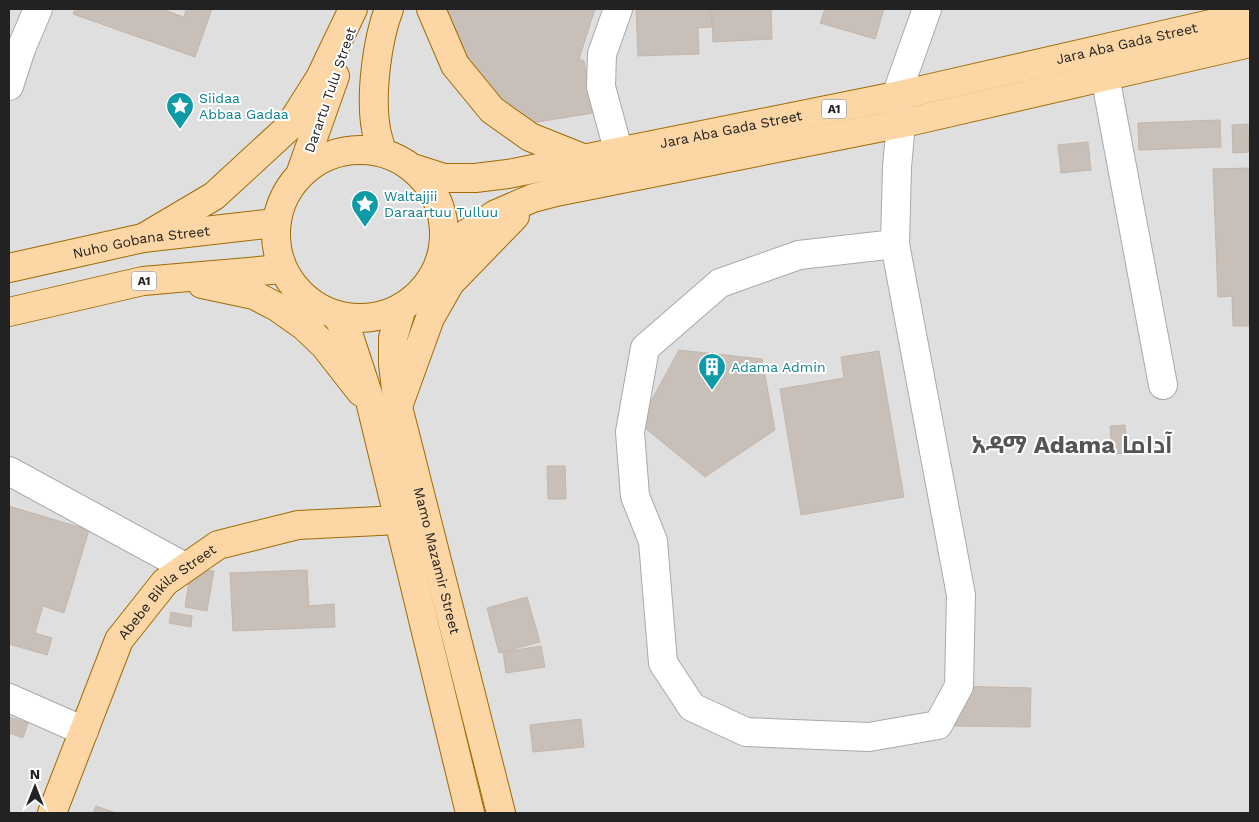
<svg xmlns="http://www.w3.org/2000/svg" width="1259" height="822" font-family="'Work Sans',Cairo,'Noto Sans Ethiopic',sans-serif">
  <rect width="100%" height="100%" fill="#f2efe9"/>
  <rect fill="#e0dfdf" x="9" y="9" width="1241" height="804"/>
  <g fill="#c7bfb8" stroke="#c4b6ab">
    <path d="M75,9H161L184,17L186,9H212L195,57L73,14Z"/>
    <path d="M446,9H595L579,59L584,61L593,113L519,125L516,107L459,89Z"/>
    <path d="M636,9H711L712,27L698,28L699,54L638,56Z"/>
    <path d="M712,9H771L772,39L713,42Z"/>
    <path d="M825,9H884L875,39L820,23Z"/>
    <path d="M1220,120L1221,147L1139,150L1138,123Z"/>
    <path d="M1248,124L1249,152L1233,153L1232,125Z"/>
    <path d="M1088,142L1091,170L1061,173L1058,145Z"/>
    <path d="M1250,168V326H1233L1232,296L1218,297L1213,169Z"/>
    <path d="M679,350L762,359L775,430L705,477L639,423Z"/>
    <path d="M879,351L904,497L801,515L780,389L844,378L841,357Z"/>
    <path d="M1125,425L1127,453L1112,454L1110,426Z"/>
    <path d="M547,466H565L566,499H548Z"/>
    <path d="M9,506L89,530L64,613L43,606L35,633L52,638L47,655L9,644Z"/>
    <path d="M191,568L214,571L207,611L185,607Z"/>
    <path d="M307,570L309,606L334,604L335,627L233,631L230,573Z"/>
    <path d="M527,597L540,642L499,653L487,608Z"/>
    <path d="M171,612L192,616L191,627L169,623Z"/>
    <path d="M541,646L545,667L506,673L503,652Z"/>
    <path d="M953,686L1031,688L1030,727L952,726Z"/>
    <path d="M9,717L28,723L23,738L9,733Z"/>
    <path d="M581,719L584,747L533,752L530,725Z"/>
    <path d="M96,806L116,813H93Z"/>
  </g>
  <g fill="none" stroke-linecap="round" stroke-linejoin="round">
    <defs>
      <g id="minor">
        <path d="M618,9L602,54L601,87L619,153"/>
        <path d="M1105,76L1163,385"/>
        <path d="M9,86L21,49L38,9"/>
        <path d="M895,244L799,255L720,283L645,348L630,432L635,496L653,541L663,663L692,707L746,732L869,737L938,725L959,686L961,595L895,244L897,167L901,123L896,96L927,9"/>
        <path d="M9,471L185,567"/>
        <path d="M9,698L84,731"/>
      </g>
      <g id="major">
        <path d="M431,9L455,65L492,110L530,137L585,159"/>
        <circle cx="360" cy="234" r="84"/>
        <path d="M382,152C380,144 377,136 376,129C370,96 377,40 389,9"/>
        <path id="s1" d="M416,169L444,178H475L508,174L896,96L1250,15"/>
        <path d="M301,172L335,76"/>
        <path d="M143,238L214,196L289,127L320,78L353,9"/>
        <path d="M445,248L496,214L533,198L556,192L908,122L1250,43"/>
        <path id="s2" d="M9,268L143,238L275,223"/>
        <path d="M202,284L254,295L277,307L304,326L325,346L361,392"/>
        <path id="s3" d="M402,307L393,338V364L398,407L501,813"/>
        <path d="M9,312L143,281L282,269"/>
        <path d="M336,315L349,336L369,397L470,813"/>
        <path d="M400,401L430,318L450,283L515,216"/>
        <path id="s4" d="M52,813L119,640L165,582L218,545L298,525L399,520"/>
      </g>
    </defs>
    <use href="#minor" stroke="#a9a9a9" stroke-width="30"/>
    <use href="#major" stroke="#a06b00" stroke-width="30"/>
    <use href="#minor" stroke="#fff" stroke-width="28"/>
    <use href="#major" stroke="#fcd6a4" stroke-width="28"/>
  </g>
  <defs>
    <symbol id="sight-pin" viewBox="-11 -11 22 30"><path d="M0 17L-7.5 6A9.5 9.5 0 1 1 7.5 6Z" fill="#0f9aa8" stroke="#fff"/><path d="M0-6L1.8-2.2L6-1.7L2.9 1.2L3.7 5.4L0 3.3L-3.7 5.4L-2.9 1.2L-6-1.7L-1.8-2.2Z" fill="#fff"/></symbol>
    <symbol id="building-pin" viewBox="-11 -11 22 30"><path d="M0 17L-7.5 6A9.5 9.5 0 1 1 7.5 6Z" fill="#0f9aa8" stroke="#fff"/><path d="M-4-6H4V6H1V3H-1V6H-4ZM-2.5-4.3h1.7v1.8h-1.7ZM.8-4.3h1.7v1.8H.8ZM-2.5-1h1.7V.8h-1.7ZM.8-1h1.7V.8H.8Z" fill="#fff"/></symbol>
  </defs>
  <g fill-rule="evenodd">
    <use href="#sight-pin" x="164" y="90" width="32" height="43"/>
    <use href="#sight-pin" x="349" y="188" width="32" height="43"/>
    <use href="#building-pin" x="696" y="351" width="32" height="43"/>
  </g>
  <g text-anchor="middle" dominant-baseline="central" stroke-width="4" stroke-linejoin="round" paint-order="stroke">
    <g fill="#fff" stroke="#646464" stroke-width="1">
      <rect x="821.5" y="99.5" width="25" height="19" rx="4"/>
      <rect x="131.5" y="271.5" width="25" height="19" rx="4"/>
    </g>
    <g font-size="12" font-weight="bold" fill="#222">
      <text x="834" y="109">A1</text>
      <text x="144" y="281">A1</text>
    </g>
    <g font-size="14" fill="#222" stroke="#fff">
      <text stroke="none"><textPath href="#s1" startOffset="726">Jara Aba Gada Street</textPath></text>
      <text transform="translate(330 90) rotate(-71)">Darartu Tulu Street</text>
      <text stroke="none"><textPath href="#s1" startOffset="321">Jara Aba Gada Street</textPath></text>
      <text stroke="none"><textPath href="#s2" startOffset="135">Nuho Gobana Street</textPath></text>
      <text stroke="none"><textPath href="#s3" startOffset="260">Mamo Mazamir Street</textPath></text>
      <text stroke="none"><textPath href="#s4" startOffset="254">Abebe Bikila Street</textPath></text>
    </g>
    <g font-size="14" fill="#0d838f" stroke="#fff" text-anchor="start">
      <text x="199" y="98">Siidaa<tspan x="199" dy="16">Abbaa Gadaa</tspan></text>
      <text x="384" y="196">Waltajjii<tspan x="384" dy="16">Daraartuu Tulluu</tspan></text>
      <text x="731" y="367">Adama Admin</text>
    </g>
    <g font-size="24" font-weight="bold" fill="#555" stroke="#fff">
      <text x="1072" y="445">አዳማ Adama آداما</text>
    </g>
  </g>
  <rect width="1259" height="822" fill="none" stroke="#222222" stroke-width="20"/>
  <g transform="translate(35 787)" stroke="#ffffff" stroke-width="4" paint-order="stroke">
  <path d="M0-4L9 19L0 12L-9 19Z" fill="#222222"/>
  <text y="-8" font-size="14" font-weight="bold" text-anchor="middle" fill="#222222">N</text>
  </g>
</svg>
